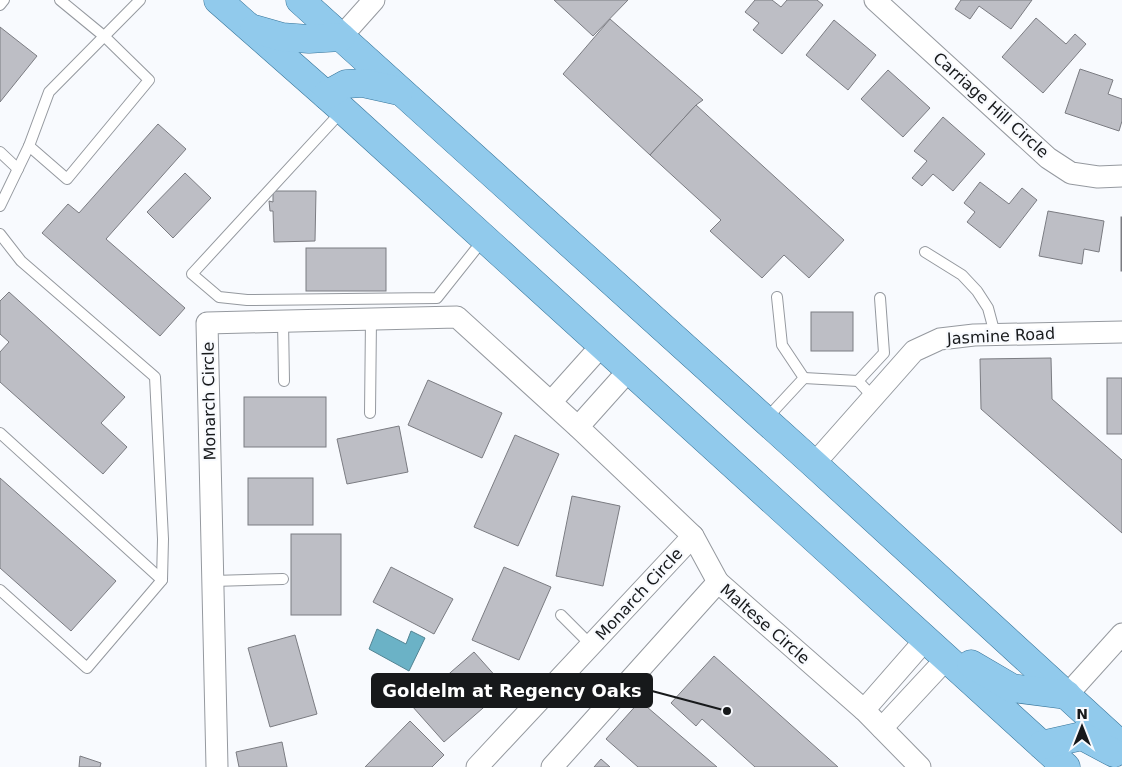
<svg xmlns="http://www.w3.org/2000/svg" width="1122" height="767" font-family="'DejaVu Sans',sans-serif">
  <rect width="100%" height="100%" fill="#f8fafe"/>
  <path fill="#6bb2c6" stroke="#528493" d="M377,629L406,644L411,631L425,638L409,671L369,649Z"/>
  <g fill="#bdbec5" stroke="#7b7c82">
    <path d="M554,0H628L593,36Z"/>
    <path d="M755,0H772L781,7L787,0H817L823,5L782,54L753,30L759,23L745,12Z"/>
    <path d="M961,0H1032L1011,29L979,6L970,19L955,9Z"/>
    <path d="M1036,18L1066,44L1075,34L1086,44L1043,93L1002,57Z"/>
    <path d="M610,19L703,100L696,105L650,155L563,74Z"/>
    <path d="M834,20L876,55L848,90L806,55Z"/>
    <path d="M0,27L37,56L0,102Z"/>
    <path d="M1080,69L1113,80L1108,94L1122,99V121L1119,131L1065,113Z"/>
    <path d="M888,70L930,108L903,137L861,99Z"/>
    <path d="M696,105L844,240L809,278L784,255L762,278L710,231L721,220L650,155Z"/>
    <path d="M943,117L985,154L953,191L933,174L922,186L912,178L927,161L914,151Z"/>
    <path d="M158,124L186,149L106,239L185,308L160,336L42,233L68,204L79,213Z"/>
    <path d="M185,173L211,198L173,238L147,212Z"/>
    <path d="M980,182L1009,204L1022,188L1037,200L1000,248L967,222L975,212L964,203Z"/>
    <path d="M273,191H316L315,241L274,242L273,211H270L269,201L273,202Z"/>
    <path d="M1048,211L1104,221L1099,252L1084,249L1082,264L1039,256Z"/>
    <rect x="1121" y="217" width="1" height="54"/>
    <rect x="306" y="248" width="80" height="43"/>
    <path d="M9,292L125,397L101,423L127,447L103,474L0,382V352L9,342L0,334V301Z"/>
    <rect x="811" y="312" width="42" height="39"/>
    <path d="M1051,358L1052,399L1122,460V533L981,409L980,359Z"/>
    <rect x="1107" y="378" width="15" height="56"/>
    <path d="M428,380L502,413L482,458L408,425Z"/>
    <rect x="244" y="397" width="82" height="50"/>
    <path d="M399,426L408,472L347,484L337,439Z"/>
    <path d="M515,435L559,454L518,546L474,527Z"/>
    <path d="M0,478L116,581L71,631L0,568Z"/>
    <rect x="248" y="478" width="65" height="47"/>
    <path d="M572,496L620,506L603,586L556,576Z"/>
    <rect x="291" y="534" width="50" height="81"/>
    <path d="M391,567L453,599L434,634L373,602Z"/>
    <path d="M504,567L551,587L519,660L472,640Z"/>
    <path d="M295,635L317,714L270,727L248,648Z"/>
    <path d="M474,652L506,688L444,742L412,706Z"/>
    <path d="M714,656L838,767H755L702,719L696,726L671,703Z"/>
    <path d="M640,701L717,767H638L606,739Z"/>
    <path d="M410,721L444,755L432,767H365Z"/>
    <path d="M282,742L287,767H239L236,752Z"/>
    <path d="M80,756L101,763L100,767H79Z"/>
    <path d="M601,759L610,767H594Z"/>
  </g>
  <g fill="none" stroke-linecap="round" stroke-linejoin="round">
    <defs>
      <g id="service">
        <path d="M0,5L4,0"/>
        <path d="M342,111L192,274L219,297L247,300L437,298L483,240"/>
        <path d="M29,146L67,179L149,80L105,37L60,0"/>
        <path d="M0,152L18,169"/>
        <path d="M0,206L29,146L49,92L140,0"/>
        <path d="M0,234L21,261L155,377L163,539L162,580L87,668L0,590"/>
        <path d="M925,252L962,275L977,291L988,308L995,334"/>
        <path d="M283,321L284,381"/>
        <path d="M804,378L858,381"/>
        <path d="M873,397L858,381L884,353L880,298"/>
        <path d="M370,413L371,319"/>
        <path d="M766,419L804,378L782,345L777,297"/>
        <path d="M0,433L162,580"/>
        <path d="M213,581L283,579"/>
        <path d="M561,615L591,645"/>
      </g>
      <g id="minor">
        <path d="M875,0L1048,158L1071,173L1098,177L1122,176"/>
        <path d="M341,37L374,0"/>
        <path d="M551,402L602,345"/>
        <path d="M578,427L629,370"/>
        <path d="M814,464L914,351L940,339L974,335L1122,332"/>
        <path d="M693,536L718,582"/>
        <path d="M1067,695L1122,634"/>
        <path d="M864,710L926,639"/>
        <path d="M882,728L947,658"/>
        <path d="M217,767L207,323L457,317L578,427L693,536L477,767"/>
        <path d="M552,767L718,582L864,710L920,767"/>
      </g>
      <g id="primary">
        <path d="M218,0L343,110L1066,767"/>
        <path d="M300,0L814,464L1122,746"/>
        <path d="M254,29L282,37L309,39L341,37"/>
        <path d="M326,95L346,84L363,83L399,91"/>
        <path d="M971,664L1012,688L1067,695"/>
        <path d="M1042,745L1082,736L1114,753"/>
      </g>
    </defs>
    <use href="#service" stroke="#95999f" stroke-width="12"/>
    <use href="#minor" stroke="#95999f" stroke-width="23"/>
    <use href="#primary" stroke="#37759a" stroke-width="29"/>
    <use href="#service" stroke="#fff" stroke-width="10"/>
    <use href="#minor" stroke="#fff" stroke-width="21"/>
    <use href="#primary" stroke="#91caec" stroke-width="28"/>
  </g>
  <g text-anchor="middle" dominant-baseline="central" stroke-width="4.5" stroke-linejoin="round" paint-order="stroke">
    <g font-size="16" fill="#17191b" stroke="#f8fafe">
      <text transform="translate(991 105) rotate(42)">Carriage Hill Circle</text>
      <text transform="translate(1001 336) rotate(-3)">Jasmine Road</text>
      <text transform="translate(209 401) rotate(-91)">Monarch Circle</text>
      <text transform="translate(639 594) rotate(-47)">Monarch Circle</text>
      <text transform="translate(765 624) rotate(41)">Maltese Circle</text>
    </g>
  </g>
  <path fill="none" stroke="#17191b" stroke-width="2" d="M727 711L652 691"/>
  <circle fill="#17191b" stroke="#f8fafe" stroke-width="2" cx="727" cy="711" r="5"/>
  <rect fill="#17191b" stroke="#17191b" stroke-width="2" x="372" y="674" width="280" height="33" rx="5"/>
  <g font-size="18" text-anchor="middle" font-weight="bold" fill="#fff">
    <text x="512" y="697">Goldelm at Regency Oaks</text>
  </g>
  <g transform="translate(1082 727)" stroke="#f8fafe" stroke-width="4" paint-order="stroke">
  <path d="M0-4L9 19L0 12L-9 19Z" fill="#17191b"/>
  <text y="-8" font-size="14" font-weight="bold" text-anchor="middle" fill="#17191b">N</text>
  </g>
</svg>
